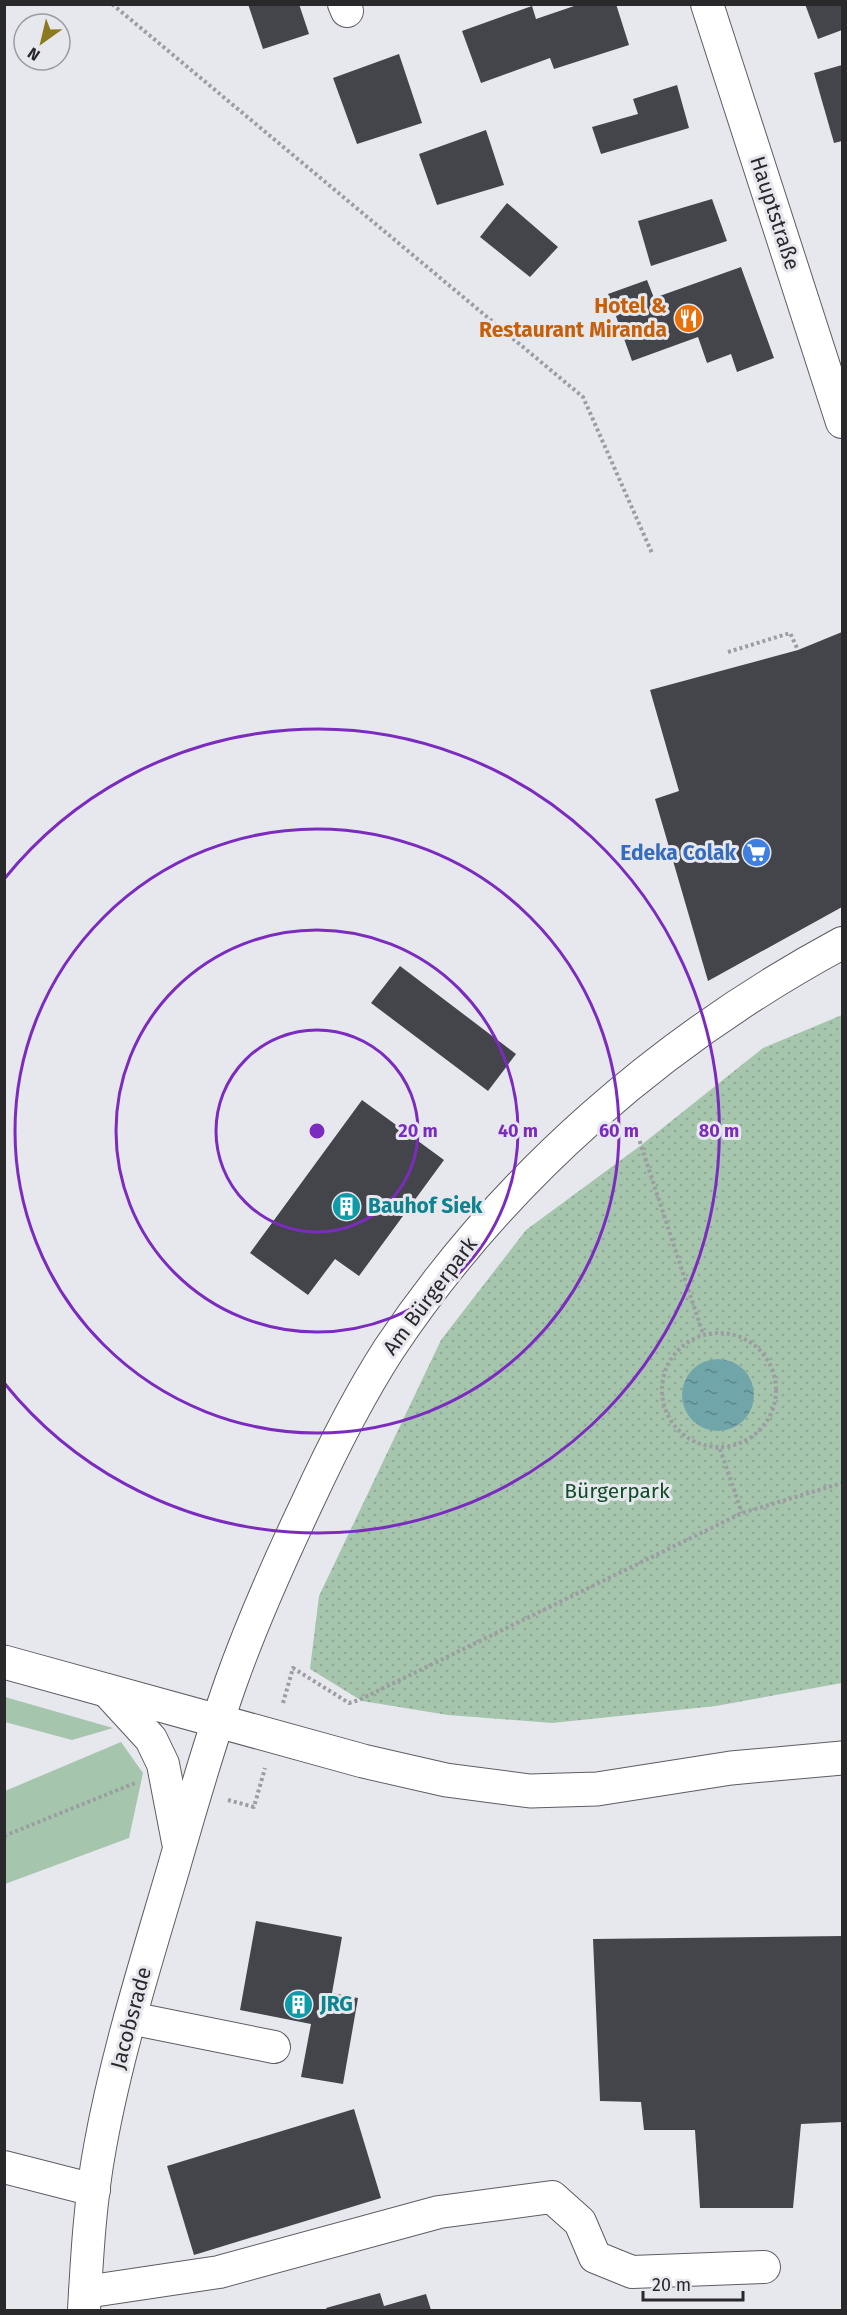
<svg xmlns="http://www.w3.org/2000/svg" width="847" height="2315" font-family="'Fira Sans',sans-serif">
  <defs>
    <pattern id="park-dots" width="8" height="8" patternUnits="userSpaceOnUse" patternTransform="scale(1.5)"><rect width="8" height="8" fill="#a6c5ad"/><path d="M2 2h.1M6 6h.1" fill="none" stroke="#8fa995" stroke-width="1.8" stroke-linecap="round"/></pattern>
    <pattern id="water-ripples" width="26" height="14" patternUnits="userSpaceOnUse" patternTransform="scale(1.5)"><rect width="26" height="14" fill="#70a5a9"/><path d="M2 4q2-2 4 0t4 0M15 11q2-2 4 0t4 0" fill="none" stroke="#5c868a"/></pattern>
  </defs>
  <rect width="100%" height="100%" fill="#e7e7ee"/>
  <g fill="#a6c5ad">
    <path d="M4,1697H5L113,1728L72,1740L5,1722Z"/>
    <path d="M121,1742L143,1773L129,1838L5,1884V1791Z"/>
  </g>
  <path fill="url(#park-dots)" d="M842,1015V1683L716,1706L552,1723L448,1715L362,1701L310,1669L319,1596L441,1340L526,1230L640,1146L763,1048Z"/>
  <circle fill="url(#water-ripples)" cx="718" cy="1395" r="36"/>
  <g fill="#44454a">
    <path d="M248,4H299L309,34L263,49Z"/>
    <path d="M580,4H616L629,45L554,69L550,58L481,83L462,31L532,6L536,19Z"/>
    <path d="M805,4H842V30L818,39Z"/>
    <path d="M399,54L422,123L357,144L333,78Z"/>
    <path d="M842,65V141L834,143L814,73Z"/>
    <path d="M677,85L689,128L601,154L592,127L638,114L633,99Z"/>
    <path d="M486,130L504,185L437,205L419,154Z"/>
    <path d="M712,199L727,241L651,266L638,221Z"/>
    <path d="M507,203L558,247L530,277L480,237Z"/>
    <path d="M741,267L774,358L737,372L731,354L707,363L698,337L632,361L608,294L647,280L654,298Z"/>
    <path d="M842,632V907L708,981L655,799L679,791L650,690L798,650Z"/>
    <path d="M400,966L516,1054L488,1091L371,1003Z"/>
    <path d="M362,1100L444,1160L359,1276L335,1259L308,1295L250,1253Z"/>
    <path d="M256,1921L342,1937L332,1993L358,1998L343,2084L301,2077L311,2024L240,2010Z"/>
    <path d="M842,1936V2122L801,2124L793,2208H700L695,2130H644L641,2102L600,2101L593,1939Z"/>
    <path d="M354,2109L381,2198L194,2255L167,2166Z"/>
    <path d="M380,2293L384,2306L426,2294L431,2310H327L326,2308Z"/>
  </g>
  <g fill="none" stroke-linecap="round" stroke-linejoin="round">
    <defs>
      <g id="minor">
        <path d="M344,4L347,11"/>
        <path d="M707,4L842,422"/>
        <path d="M106,1690L151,1739L163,1764L178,1842"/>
        <path d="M130,2018L274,2047"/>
        <path d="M4,2167L94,2190"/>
        <path d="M85,2292L219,2272L439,2212L552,2197L580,2222L595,2257L632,2272L764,2267"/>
        <path d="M84,2310C87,2256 90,2201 100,2147C117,2053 146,1962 173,1870C191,1807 209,1744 231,1682C253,1620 280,1560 308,1501C332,1449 358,1397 389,1349C503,1178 662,1040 842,943"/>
      </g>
      <path id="major" d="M4,1662L363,1761L446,1780L530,1791L597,1789L731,1768L842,1758"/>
    </defs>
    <use href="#minor" stroke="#5d5d63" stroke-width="34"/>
    <use href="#major" stroke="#5d5d63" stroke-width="35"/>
    <g stroke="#9c9ca2" stroke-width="4" stroke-dasharray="3 3" stroke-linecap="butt">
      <path d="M112,4L583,397L652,553"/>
      <path d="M728,652L790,633L798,650"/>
      <path d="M634,1124L703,1334"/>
      <circle cx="719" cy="1390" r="57"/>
      <path d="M720,1449L742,1513"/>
      <path d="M283,1703L293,1668L349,1703L359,1700L742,1513L842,1483"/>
      <path d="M228,1800L254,1807L265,1768"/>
      <path d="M4,1836L135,1783"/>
    </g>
    <use href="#minor" stroke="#fff" stroke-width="32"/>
    <use href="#major" stroke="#fff" stroke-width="33"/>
  </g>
  <g fill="none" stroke="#7b2cbf" stroke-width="3">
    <circle cx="317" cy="1131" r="101"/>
    <circle cx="317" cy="1131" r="201"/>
    <circle cx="317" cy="1131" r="302"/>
    <path d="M5 878A402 402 0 1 1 5 1384"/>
  </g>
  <defs>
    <symbol id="restaurant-disc" viewBox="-11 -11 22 22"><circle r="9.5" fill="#e8710a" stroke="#e7e7ee"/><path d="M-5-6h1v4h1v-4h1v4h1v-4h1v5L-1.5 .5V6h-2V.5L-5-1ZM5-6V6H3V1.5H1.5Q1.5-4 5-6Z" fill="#fff"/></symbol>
    <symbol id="supermarket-disc" viewBox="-11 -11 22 22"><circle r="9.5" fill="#3f7fe0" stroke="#e7e7ee"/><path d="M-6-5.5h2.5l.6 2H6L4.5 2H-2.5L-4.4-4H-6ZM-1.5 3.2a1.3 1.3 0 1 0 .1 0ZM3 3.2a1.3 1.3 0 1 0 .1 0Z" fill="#fff"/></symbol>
    <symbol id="building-disc" viewBox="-11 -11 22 22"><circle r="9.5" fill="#0f9aa8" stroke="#e7e7ee"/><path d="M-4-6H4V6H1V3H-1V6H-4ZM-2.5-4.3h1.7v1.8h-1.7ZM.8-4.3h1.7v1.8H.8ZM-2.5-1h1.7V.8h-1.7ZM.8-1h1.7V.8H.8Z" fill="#fff"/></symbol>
  </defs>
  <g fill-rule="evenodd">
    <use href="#restaurant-disc" x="672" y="302" width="33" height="33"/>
    <use href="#supermarket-disc" x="740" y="836" width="33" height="33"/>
    <use href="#building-disc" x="330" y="1190" width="33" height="33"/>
    <use href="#building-disc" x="282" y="1988" width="33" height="33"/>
  </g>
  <g text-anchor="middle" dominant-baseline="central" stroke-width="6" stroke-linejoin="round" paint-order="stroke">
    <g font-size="21" fill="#29292c" stroke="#e7e7ee">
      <text transform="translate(775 213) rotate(72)">Hauptstraße</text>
      <text transform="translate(430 1296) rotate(-53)">Am Bürgerpark</text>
      <text transform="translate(131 2018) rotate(-75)">Jacobsrade</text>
    </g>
    <g font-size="21" font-weight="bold" fill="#c56008" stroke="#e7e7ee" text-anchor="end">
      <text x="667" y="306">Hotel &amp;<tspan x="667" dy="24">Restaurant Miranda</tspan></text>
    </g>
    <g font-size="21" font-weight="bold" fill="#366cbe" stroke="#e7e7ee" text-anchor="end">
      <text x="736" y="853">Edeka Colak</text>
    </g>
    <g font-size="21" font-weight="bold" fill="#0d838f" stroke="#e7e7ee" text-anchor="start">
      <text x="368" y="1206">Bauhof Siek</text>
      <text x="320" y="2004">JRG</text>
    </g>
    <g font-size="21" fill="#114c28" stroke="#e7e7ee">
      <text x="617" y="1491">Bürgerpark</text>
    </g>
  </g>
  <circle cx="317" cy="1131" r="9" fill="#7b2cbf" stroke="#e7e7ee" stroke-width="3"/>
  <g font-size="18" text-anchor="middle" font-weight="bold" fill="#7b2cbf" stroke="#e7e7ee" stroke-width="6" stroke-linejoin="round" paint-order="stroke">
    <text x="418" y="1137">20 m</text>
    <text x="518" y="1137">40 m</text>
    <text x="619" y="1137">60 m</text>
    <text x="719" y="1137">80 m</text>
  </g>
  <rect width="847" height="2315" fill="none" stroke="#29292c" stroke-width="12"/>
  <g transform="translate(42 42) rotate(214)"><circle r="28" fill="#e7e7ee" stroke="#9b9ba0" stroke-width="1.5"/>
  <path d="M0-4.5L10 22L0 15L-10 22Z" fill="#8d7a20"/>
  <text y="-9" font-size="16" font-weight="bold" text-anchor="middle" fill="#29292c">N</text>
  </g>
  <path d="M643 2291v9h100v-9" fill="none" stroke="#29292c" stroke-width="3"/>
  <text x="652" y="2291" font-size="18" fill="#29292c" stroke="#e7e7ee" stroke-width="4.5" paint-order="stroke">20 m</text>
</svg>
